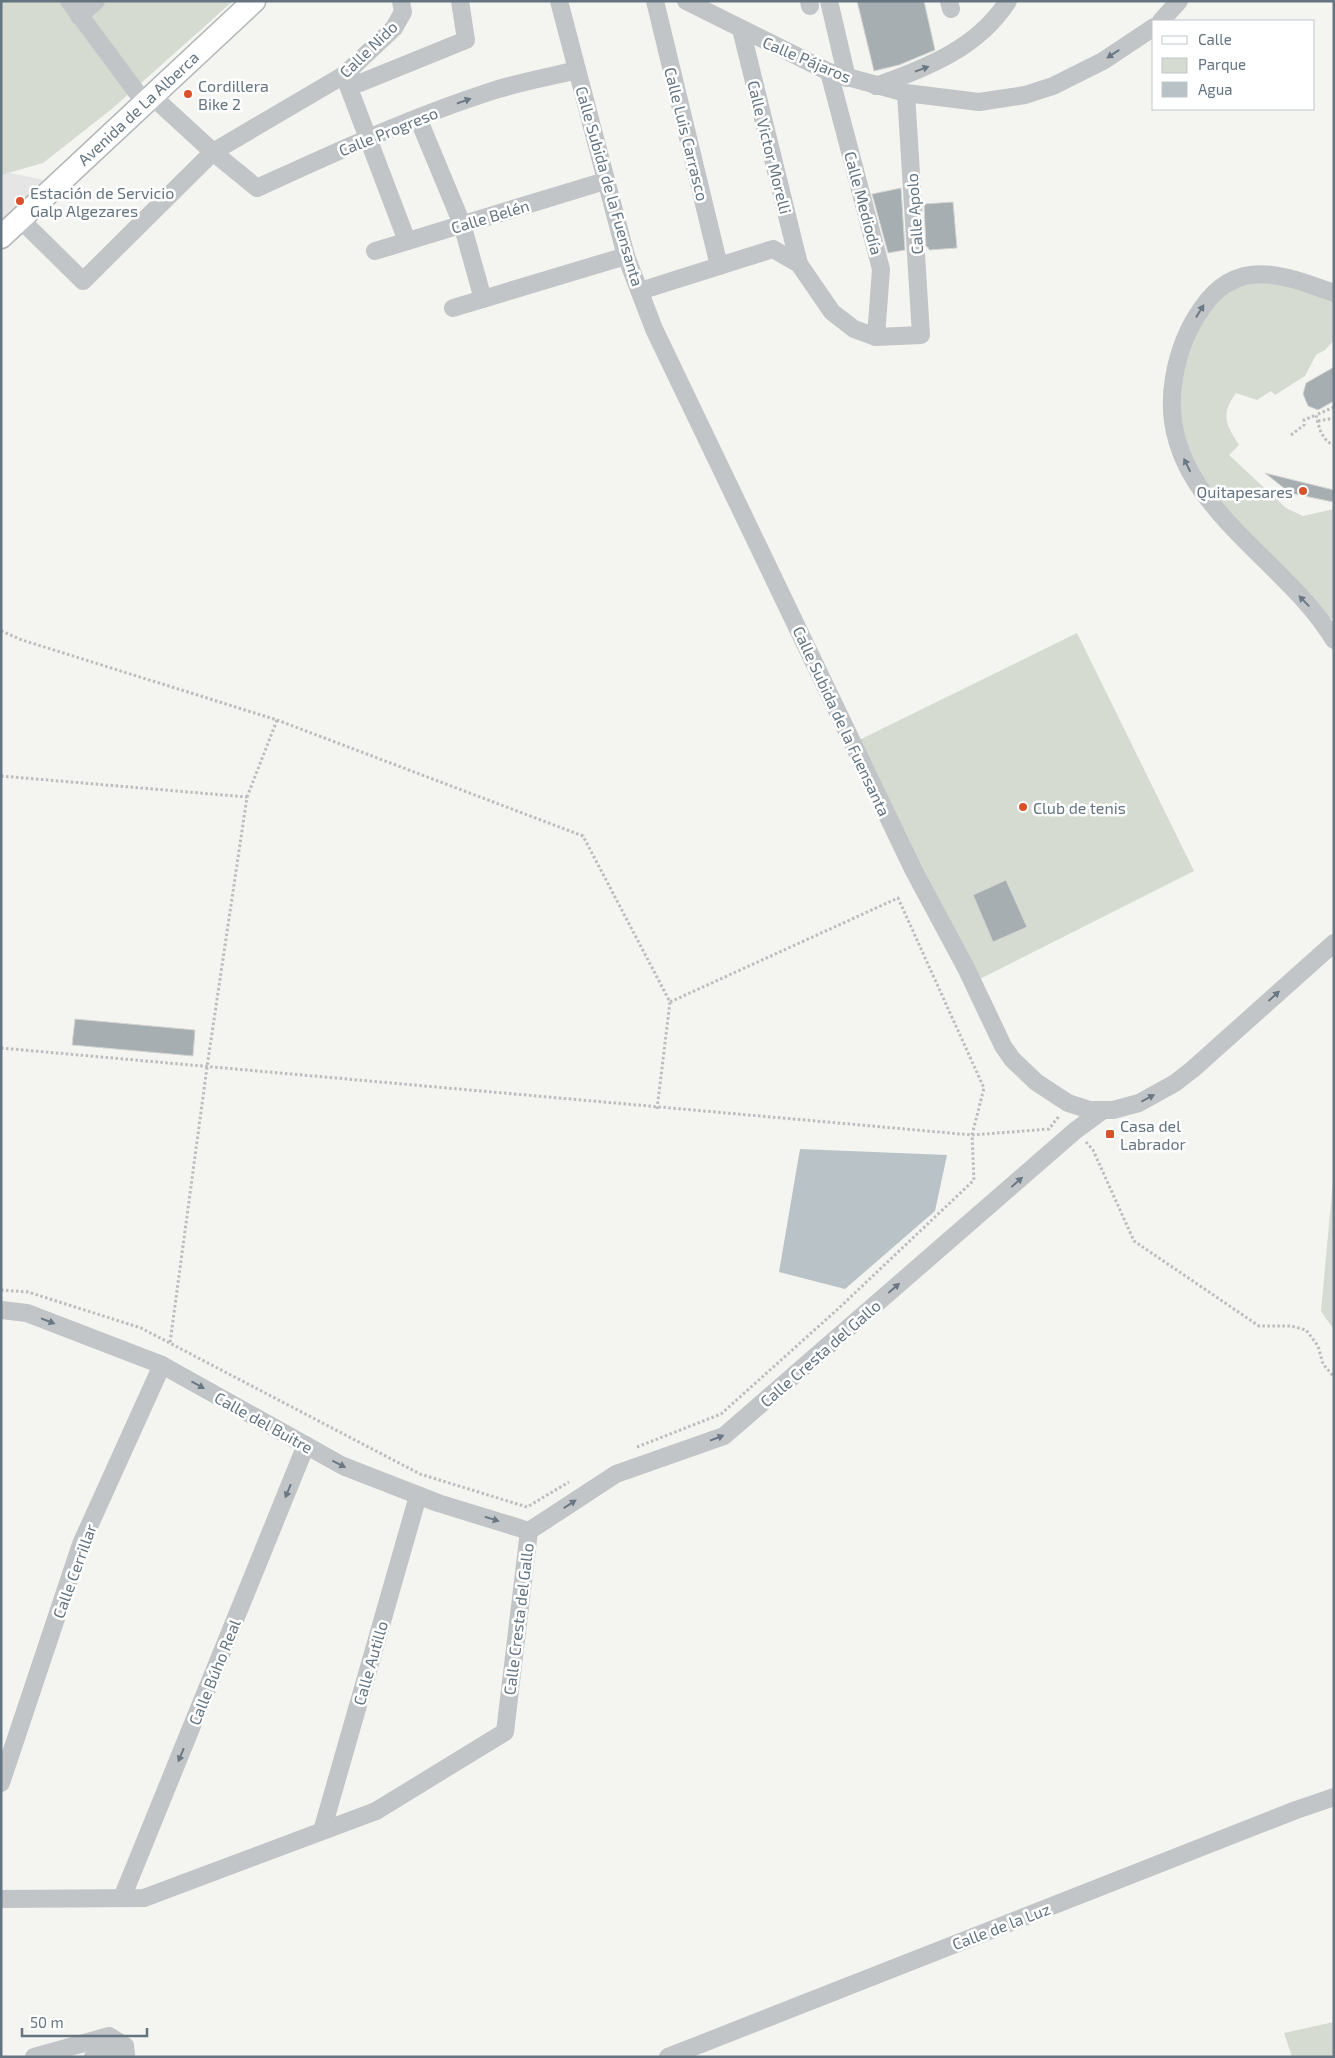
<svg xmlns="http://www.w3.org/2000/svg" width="1335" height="2058" font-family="'Exo 2',sans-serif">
  <rect width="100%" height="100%" fill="#f4f4f0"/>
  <path fill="#e4e5e4" d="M1,171L58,183L1,237Z"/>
  <g fill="#d5dbd1">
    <path d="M1,1H233L113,108L43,163L1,175Z"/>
    <path d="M1251,282L1287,283L1334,302V340L1325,350L1316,355L1305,376L1275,395L1271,391L1257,400L1236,393C1220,415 1226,424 1239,445L1229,455L1286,508L1303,516L1334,509V618L1331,619L1205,489L1185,449L1178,415L1180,378L1200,323L1228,289Z"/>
    <path d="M1077,633L1194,871L972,983L853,743Z"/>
    <path d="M1334,1171V1330L1321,1311Z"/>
    <path d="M1334,2022V2057H1292L1284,2033Z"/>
  </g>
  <path fill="#b9c3c7" d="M800,1149L947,1155L935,1211L845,1289L779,1272Z"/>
  <g fill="#a6aeb2" stroke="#d5d5d3">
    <path d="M857,1H924L935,50L899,65L874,71Z"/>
    <path d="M901,188L905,250L888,253L872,194Z"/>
    <path d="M953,202L957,248L929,250L928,247H926L924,204Z"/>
    <path d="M1334,367V401L1318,410L1308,406L1303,394L1306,383Z"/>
    <path d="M1265,473L1334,490L1333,502L1290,493Z"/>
    <path d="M1006,880L1027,927L993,942L973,895Z"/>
    <path d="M75,1019L195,1030L193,1056L72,1045Z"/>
  </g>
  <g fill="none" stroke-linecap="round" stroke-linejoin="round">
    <defs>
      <path id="major" d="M1,237L254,1"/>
    </defs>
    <use href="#major" stroke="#b2b7ba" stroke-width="25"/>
    <g stroke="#bbbdbf" stroke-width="3" stroke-dasharray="2.5 2.5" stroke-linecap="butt">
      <path d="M1334,407L1316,415C1319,427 1321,440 1334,445"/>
      <path d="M1318,421L1334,418"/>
      <path d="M1291,435L1304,425V420L1316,415"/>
      <path d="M1,631L22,640L277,720L583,836L670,1002L657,1109"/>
      <path d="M1,776L247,797L207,1067L170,1343"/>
      <path d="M247,797L277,720"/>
      <path d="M1,1048L972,1135L1049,1129L1059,1116"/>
      <path d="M1086,1142L1093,1150L1134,1241L1259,1326H1291L1306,1330L1318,1346L1323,1364L1334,1377"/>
      <path d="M1,1290L28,1292L141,1328L420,1474L527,1507L569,1482"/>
      <path d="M637,1447L721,1414L839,1308L974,1180L972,1135L984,1088L898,898L670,1002"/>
    </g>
    <g stroke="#c2c5c8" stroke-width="18">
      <path d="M69,1L144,102"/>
      <path d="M559,1L626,256L654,329L914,871L966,968L1003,1046L1012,1059L1036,1082L1068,1103L1090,1110H1113L1139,1103L1175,1083L1193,1069L1334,943"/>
      <path d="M655,1L719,266"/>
      <path d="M686,1L829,72L906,93L979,102L1025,95L1053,86L1103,61L1154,27"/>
      <path d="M809,1L810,6"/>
      <path d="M829,1L847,78"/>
      <path d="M949,1L951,9"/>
      <path d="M79,16L96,1"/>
      <path d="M1161,21L1179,1"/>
      <path d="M741,29L799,264"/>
      <path d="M829,72L881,269L876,337"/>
      <path d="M344,75L407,241"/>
      <path d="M344,75L360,83L466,40L460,1"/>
      <path d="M876,86C927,67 977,49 1008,1"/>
      <path d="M151,95L213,152L257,188C334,153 411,117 492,91C520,82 549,77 577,70"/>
      <path d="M418,118L462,224L483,299"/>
      <path d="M20,219L83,281L213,152L344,75L394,28L403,12L401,1"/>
      <path d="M375,251L605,181"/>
      <path d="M640,291L773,249L799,264L832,312L854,329L876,337L921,335L906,93"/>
      <path d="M1334,293C1285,275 1237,256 1202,308C1187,329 1178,354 1174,378C1153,497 1282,553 1334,640"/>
      <path d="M453,308L626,256"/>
      <path d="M1,1310L27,1313L162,1365L343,1466L438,1503L529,1531"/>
      <path d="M529,1531L616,1474L724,1436L1076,1130L1102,1111"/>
      <path d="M1,1783L81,1544L162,1365"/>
      <path d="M322,1831L418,1496"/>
      <path d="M122,1898L306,1445"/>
      <path d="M1,1899L144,1898L376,1811L505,1732L529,1531"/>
      <path d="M34,2057L109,2036L125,2046"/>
      <path d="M93,2057L125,2046L126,2054"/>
      <path d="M668,2057L1296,1810L1334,1797"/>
    </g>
    <use href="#major" stroke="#fff" stroke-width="22"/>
  </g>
  <defs><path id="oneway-solid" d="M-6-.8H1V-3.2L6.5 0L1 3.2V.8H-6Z" transform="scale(1.25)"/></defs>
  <g fill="#697884">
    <use href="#oneway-solid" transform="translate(1113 54) rotate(147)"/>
    <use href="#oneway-solid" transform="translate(922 69) rotate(-20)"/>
    <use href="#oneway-solid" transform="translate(464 101) rotate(-19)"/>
    <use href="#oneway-solid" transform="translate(1200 311) rotate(-58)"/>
    <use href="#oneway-solid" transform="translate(1187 465) rotate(-116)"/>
    <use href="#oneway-solid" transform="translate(1304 601) rotate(-134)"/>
    <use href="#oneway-solid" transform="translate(1274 996) rotate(-42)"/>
    <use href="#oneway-solid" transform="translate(1148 1098) rotate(-28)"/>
    <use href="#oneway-solid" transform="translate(1017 1182) rotate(-41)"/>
    <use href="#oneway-solid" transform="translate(894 1288) rotate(-41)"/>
    <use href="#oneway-solid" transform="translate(48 1321) rotate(21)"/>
    <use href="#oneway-solid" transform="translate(198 1385) rotate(29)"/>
    <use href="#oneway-solid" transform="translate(717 1438) rotate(-21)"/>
    <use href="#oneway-solid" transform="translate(339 1464) rotate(27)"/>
    <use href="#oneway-solid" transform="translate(288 1491) rotate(112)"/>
    <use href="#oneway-solid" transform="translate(570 1504) rotate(-33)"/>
    <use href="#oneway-solid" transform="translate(492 1519) rotate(17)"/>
    <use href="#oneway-solid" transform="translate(181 1755) rotate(112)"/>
  </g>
  <g fill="#d9522b" stroke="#fff" stroke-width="2">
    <circle cx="188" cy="94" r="5"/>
    <circle cx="20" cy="201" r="5"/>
    <circle cx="1303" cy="491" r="5"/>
    <circle cx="1023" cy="807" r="5"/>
    <rect x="1105" y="1129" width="10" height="10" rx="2.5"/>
  </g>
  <g text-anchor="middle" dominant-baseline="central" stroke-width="5" stroke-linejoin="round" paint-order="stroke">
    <g font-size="16" fill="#647480" stroke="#fff">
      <text transform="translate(368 49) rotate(-44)">Calle Nido</text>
      <text transform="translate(807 59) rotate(23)">Calle Pájaros</text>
      <text transform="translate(138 108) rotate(-43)">Avenida de La Alberca</text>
      <text transform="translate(388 131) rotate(-22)">Calle Progreso</text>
      <text transform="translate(687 134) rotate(76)">Calle Luis Carrasco</text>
      <text transform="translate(770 147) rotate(76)">Calle Victor Morelli</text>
      <text transform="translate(610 186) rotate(74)">Calle Subida de la Fuensanta</text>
      <text transform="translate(864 203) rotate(75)">Calle Mediodía</text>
      <text transform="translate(914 214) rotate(-94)">Calle Apolo</text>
      <text transform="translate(490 216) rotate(-17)">Calle Belén</text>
      <text transform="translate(842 721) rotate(65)">Calle Subida de la Fuensanta</text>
      <text transform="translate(820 1353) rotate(-41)">Calle Cresta del Gallo</text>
      <text transform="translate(264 1422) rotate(29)">Calle del Buitre</text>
      <text transform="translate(74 1571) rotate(-70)">Calle Cerrillar</text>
      <text transform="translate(518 1619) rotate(-83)">Calle Cresta del Gallo</text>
      <text transform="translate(370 1663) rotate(-74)">Calle Autillo</text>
      <text transform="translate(214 1672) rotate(-68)">Calle Búho Real</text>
      <text transform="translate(1001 1926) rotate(-21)">Calle de la Luz</text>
    </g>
    <g font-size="16" fill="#647480" stroke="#fff" text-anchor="start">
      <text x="198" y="85">Cordillera<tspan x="198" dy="18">Bike 2</tspan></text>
      <text x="30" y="192">Estación de Servicio<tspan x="30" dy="18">Galp Algezares</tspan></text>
      <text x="1293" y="491" text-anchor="end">Quitapesares</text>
      <text x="1033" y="807">Club de tenis</text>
      <text x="1120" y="1125">Casa del<tspan x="1120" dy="18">Labrador</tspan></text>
    </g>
  </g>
  <rect width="1335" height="2058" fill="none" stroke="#647480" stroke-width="5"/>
  <rect x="1152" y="20" width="162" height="90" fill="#ffffff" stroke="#c1c7cc"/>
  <rect x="1162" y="36" width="25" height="8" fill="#ffffff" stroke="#c1c7cc"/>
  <text x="1198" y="45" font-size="15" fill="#647480">Calle</text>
  <rect x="1162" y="58" width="25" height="15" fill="#d5dbd1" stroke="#c1c7cc"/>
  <text x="1198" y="70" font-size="15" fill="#647480">Parque</text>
  <rect x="1162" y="82" width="25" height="15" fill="#b9c3c7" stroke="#c1c7cc"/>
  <text x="1198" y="95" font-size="15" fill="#647480">Agua</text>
  <path d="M22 2028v8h125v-8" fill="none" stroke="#647480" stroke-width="2.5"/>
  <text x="30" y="2028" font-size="15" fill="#647480" stroke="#ffffff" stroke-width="4" paint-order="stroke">50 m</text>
</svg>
